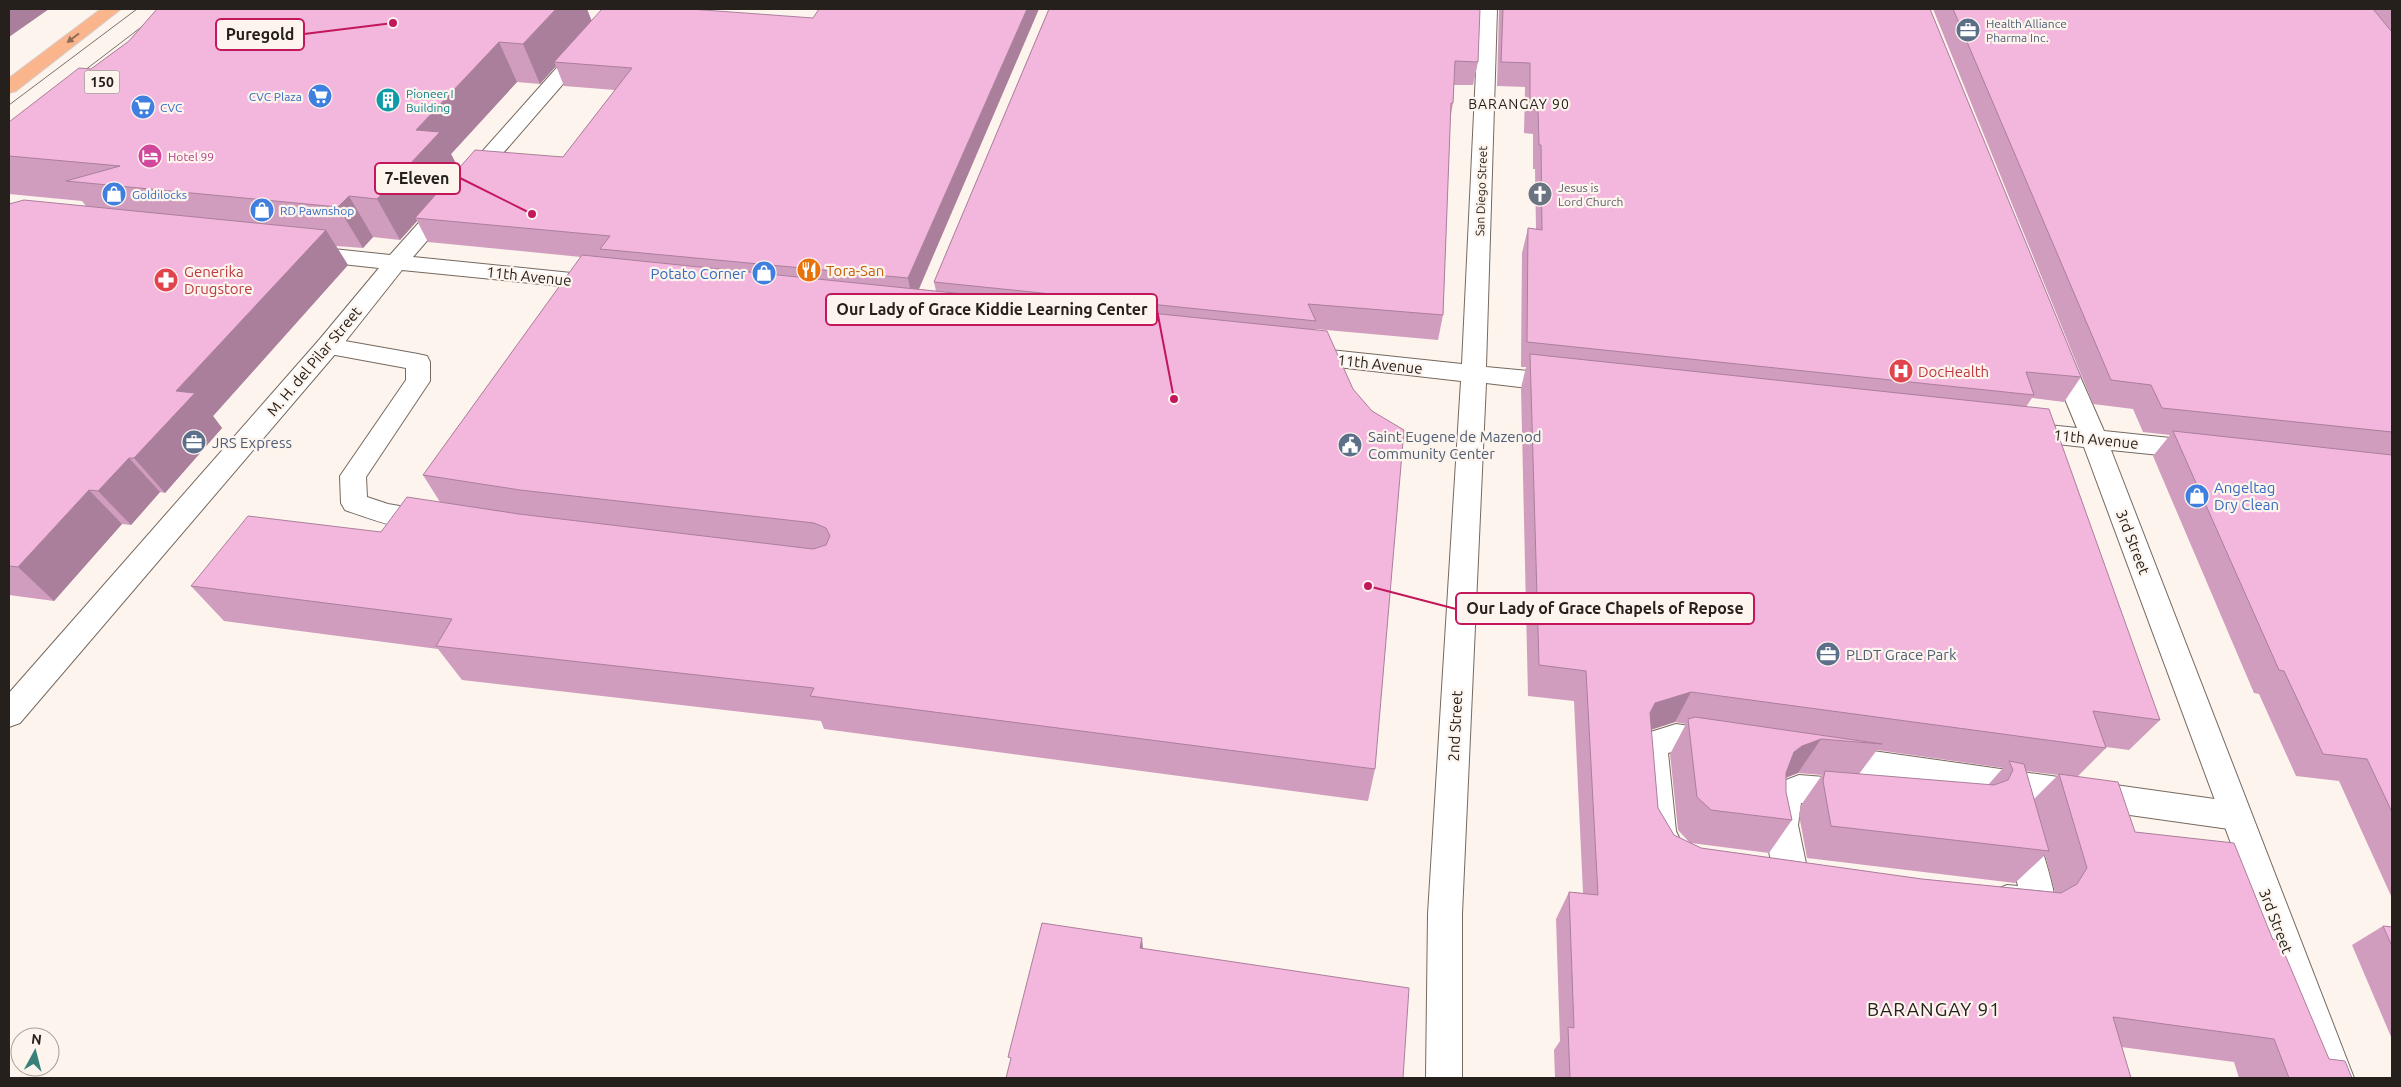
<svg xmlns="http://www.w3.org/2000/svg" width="2401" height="1087" font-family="Ubuntu,sans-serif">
  <rect width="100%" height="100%" fill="#fdf4ed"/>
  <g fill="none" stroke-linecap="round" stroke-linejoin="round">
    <defs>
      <g id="lane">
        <path d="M328,338L418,354L427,356L430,362V381L366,477L367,497L388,504L440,513L444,520L440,527C413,536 371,519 345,510L341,503L340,476L406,380V368L319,352L316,346L319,340Z"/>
        <path d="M1676,724L1716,730L1727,734L1731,743L1727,752C1706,760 1688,747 1668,753L1676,831L1682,844L1678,855L1666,859L1654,855L1644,836L1637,744L1641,735Z"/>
        <path d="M1830,745L2236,802L2247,806L2252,816L2247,826L2236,830L1830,773L1819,769L1814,759L1819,749Z"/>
        <path d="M1799,775L1850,779L1861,783L1866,793L1861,803L1850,807L1801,803L1798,825L1808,873L1803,884L1791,888L1779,884C1766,853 1759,811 1778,783Z"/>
        <path d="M2021,816L2032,821C2037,831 2054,886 2054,896C2052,924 2012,919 1995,912L1990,901L1995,890L2007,885L2018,886L2005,831L2010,821Z"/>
      </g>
      <g id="street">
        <path d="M609,9H628L413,257L601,276L609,278L612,283L609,288L601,290L402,270L337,352L20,723L9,727V693L319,340L379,268L305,260L297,258L294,253L297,248L305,246L390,255Z"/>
        <path d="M1479,9H1497L1486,367L1560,374L1569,377L1572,383L1569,389L1560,392L1486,383L1462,914V1078H1426L1428,914L1461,381L1302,363L1293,361L1290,355L1293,349L1302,347L1462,364Z"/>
        <path d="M2059,348L2068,350L2071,356L2104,431L2199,441L2208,443L2212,450L2208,457L2199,459L2111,450L2354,1078H2318L2084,447L2021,440L2012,437L2008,431L2012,425L2021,422L2077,428L2047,356L2050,350Z"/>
      </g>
      <path id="primary" d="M101,9H121L16,91L9,93V78Z"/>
    </defs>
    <use href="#lane" stroke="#76695f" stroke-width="2"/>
    <use href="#street" stroke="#76695f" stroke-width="2"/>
    <use href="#primary" stroke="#d3d2d2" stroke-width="2"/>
    <use href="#lane" fill="#fff" fill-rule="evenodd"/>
    <use href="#street" fill="#fff" fill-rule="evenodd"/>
    <use href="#primary" fill="#fbb58d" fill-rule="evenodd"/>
    <g stroke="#78716c" stroke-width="1">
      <path d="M76,77L165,9"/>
      <path d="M9,105L137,9"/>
    </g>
  </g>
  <g fill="#d19dbe" fill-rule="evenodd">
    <path d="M157,9H587L591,20L690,9L919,289L936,291L934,282L1049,9L1478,62L1473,85H1454L1453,103L1450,120L1443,315L1438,340L1315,329L1375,769L1368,801L824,729L821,721L462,680L438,649L224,621L191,586L381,532L440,502L423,475L581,257L428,242L417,221L400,240L373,237L363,248L336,246L348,265L213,416L222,428L165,493L160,492L131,525L122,524L54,601L9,595V204L86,206L82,201L9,194V122L91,69L129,41ZM556,66L564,86L615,90L563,157L459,169L451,154L517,82L540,84Z"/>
    <path d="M1499,9H1930L2081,377L2064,402L2032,398L2026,407L2160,720L2129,750L2106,747V748L2078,776L2135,832L2273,940L2329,1059L2352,1078H2239L2234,1062L2121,1047L2131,1078H1555L1554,1050L1560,1041L1556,919L1569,892L1583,893L1574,701L1528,696L1521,388L1526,367H1521L1522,253L1528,228L1536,229L1535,169H1533V134L1524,133L1525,87L1497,86ZM1675,722L1686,724L1670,754L1678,830L1690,843L1674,835L1658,808L1651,730ZM1877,750L2003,768L1988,785L1859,774ZM2026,771L2058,775L2034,799ZM1798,773L1822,775L1801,805L1799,815L1807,858L2015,883L2045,855L2055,892L1922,879L1701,848L1691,843L1769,853L1792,820L1786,792V778Z"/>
    <path d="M1933,9H2392V898L2339,781L2296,776L2259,694L2254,693L2153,456L2170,435L2143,432L2133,409L2093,404Z"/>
    <path d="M2383,926L2392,946V1039L2352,945Z"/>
  </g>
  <g fill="#aa7f9b">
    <path d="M9,9H49L9,37Z"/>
    <path d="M556,9H587L593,24L554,62L556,66L540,84L523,44Z"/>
    <path d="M1027,9H1039L913,303L908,278Z"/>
    <path d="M499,42L517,82L451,154L460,172L415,218L417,221L400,240L377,199L416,130Z"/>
    <path d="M349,196L373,237L363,248L338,207Z"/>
    <path d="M326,230L348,265L213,416L222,428L165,493L134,458L176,391Z"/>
    <path d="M129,458L160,492L131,525L98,491Z"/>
    <path d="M89,490L122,524L54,601L18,567Z"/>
    <path d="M1691,692L1675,722L1640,733L1655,703Z"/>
    <path d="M1821,739L1798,773L1779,780L1794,752L1802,746Z"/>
    <path d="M1142,938L1144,959L1140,948Z"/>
  </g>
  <g fill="#f3b6dd" stroke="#aa7f9b">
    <path d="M157,9H556L523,44L499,42L416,130L440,132L377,199L349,196L338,207L66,181L120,166L9,156V122L79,68L91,69L129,41Z"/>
    <path d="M602,9H690L813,18L819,9H1027L908,278L600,249L610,236L415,218L475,150L563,157L632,68L554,62Z"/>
    <path d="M1049,9H1480L1478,62L1455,61L1453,103H1451L1443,315L1308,304L1316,321L934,282Z"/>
    <path d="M1503,9H1930L2081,377L2026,372L2034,395L1527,342L1528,228L1542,230L1541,145H1539L1538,110L1530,109V63L1501,62Z"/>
    <path d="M1953,9H2373L2392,32V432L2162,408L2151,385L2111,380Z"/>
    <path d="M24,200L326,230L176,391L195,393L134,458H129L98,491L89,490L18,567L9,566V204Z"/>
    <path d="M582,255L1327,331L1353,389L1372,411L1404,430L1375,769L810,696L814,688L436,646L452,619L191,586L248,516L381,532L407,497L519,514L813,549L826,545L830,536L826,528L814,523L520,490L423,475Z"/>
    <path d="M1530,354L2049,409L2160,720L2093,711L2106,748L1691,692L1655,703L1650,713L1658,808L1674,835L1701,848L1922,879L2061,893L2077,884L2087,868L2059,774L2118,782L2135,832L2234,843L2273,940L2278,938L2329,1059L2345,1061L2352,1078H2289L2274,1039L2113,1017L2131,1078H1570L1568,1027L1574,1028L1569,892L1598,895L1586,671L1539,665Z"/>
    <path d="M2173,431L2392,455V812L2367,759L2323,754L2284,671L2279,670Z"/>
    <path d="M1695,717L1882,744L1821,739L1802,746L1794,752L1786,773V792L1792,820L1711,810L1697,797L1688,719Z"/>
    <path d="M2009,761L2024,764L2049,851L1831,826L1823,781L1825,771L1994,785L2008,780L2013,770Z"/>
    <path d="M1042,923L1142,938L1140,948L1409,988L1403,1078H1006L1011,1058L1008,1057Z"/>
    <path d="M2383,926L2392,927V946Z"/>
  </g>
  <defs><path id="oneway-solid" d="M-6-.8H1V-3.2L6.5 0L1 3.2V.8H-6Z" transform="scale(1.25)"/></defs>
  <use fill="#906a54" href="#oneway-solid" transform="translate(73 38) rotate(143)"/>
  <defs>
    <symbol id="office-disc" viewBox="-11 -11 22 22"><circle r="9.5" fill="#5c6f8a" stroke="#fdf4ed"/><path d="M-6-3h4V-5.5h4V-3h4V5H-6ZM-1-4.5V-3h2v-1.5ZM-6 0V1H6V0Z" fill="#fff"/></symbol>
    <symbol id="supermarket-disc" viewBox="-11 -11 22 22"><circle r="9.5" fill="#3f7fe0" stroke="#fdf4ed"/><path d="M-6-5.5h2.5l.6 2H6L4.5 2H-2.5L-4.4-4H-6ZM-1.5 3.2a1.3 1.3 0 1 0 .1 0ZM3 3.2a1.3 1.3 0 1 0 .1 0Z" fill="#fff"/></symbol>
    <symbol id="building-disc" viewBox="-11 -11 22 22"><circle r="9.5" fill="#0f9aa8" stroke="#fdf4ed"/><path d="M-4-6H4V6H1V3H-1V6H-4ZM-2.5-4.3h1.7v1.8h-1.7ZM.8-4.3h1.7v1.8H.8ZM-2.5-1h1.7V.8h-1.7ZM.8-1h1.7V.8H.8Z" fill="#fff"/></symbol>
    <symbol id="hotel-disc" viewBox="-11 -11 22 22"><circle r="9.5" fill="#d1479c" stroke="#fdf4ed"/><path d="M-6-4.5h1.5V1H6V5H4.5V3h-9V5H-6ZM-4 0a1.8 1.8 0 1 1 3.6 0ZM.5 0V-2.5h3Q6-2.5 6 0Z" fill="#fff"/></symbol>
    <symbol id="shop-disc" viewBox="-11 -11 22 22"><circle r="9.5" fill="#3f7fe0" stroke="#fdf4ed"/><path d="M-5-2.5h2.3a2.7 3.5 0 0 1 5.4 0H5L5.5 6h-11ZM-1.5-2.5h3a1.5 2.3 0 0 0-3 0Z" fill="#fff"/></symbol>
    <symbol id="church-disc" viewBox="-11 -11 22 22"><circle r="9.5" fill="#6b7280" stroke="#fdf4ed"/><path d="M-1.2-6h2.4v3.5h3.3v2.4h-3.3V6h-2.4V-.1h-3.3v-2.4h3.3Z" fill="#fff"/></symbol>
    <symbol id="restaurant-disc" viewBox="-11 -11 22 22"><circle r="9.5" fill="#e8710a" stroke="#fdf4ed"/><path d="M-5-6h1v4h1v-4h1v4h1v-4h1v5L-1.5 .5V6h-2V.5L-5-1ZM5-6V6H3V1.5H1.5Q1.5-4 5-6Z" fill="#fff"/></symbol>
    <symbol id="pharmacy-disc" viewBox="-11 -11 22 22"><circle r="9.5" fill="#e0444e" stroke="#fdf4ed"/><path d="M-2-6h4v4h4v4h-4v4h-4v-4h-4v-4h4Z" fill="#fff"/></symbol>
    <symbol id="hospital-disc" viewBox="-11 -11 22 22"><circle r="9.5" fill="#e0444e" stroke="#fdf4ed"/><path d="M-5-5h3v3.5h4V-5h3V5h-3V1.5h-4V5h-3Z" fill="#fff"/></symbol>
    <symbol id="civic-disc" viewBox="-11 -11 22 22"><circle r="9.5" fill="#5c6f8a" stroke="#fdf4ed"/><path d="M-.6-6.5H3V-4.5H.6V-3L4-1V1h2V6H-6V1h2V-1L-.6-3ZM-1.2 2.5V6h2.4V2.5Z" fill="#fff"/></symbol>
  </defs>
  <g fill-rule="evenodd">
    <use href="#office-disc" x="1954" y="16" width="28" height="28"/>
    <use href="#supermarket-disc" x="306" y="82" width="28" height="28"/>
    <use href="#building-disc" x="374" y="86" width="28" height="28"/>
    <use href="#supermarket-disc" x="129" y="93" width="28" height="28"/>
    <use href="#hotel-disc" x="136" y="142" width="28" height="28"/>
    <use href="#shop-disc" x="100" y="180" width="28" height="28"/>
    <use href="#church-disc" x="1526" y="180" width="28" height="28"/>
    <use href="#shop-disc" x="248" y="196" width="28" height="28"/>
    <use href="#restaurant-disc" x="795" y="256" width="28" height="28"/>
    <use href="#shop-disc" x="750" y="259" width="28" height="28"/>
    <use href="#pharmacy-disc" x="152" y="266" width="28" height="28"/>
    <use href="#hospital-disc" x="1887" y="357" width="28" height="28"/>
    <use href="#office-disc" x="180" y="428" width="28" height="28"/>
    <use href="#civic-disc" x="1336" y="431" width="28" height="28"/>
    <use href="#shop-disc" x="2183" y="482" width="28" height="28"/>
    <use href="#office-disc" x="1814" y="640" width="28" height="28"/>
  </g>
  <g text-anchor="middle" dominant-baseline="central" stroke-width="4.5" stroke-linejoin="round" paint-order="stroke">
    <g font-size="12" fill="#4e5e75" stroke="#fdf4ed" text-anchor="start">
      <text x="1986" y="23">Health Alliance<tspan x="1986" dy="14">Pharma Inc.</tspan></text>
    </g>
    <g font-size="12" fill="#0d838f" stroke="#fdf4ed" text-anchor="start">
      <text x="406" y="93">Pioneer I<tspan x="406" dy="14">Building</tspan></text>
    </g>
    <g font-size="12" fill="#366cbe" stroke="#fdf4ed" text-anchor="start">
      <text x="302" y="96" text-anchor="end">CVC Plaza</text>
      <text x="160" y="107">CVC</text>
      <text x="132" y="194">Goldilocks</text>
      <text x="280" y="210">RD Pawnshop</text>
    </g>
    <g font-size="12" fill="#b23c85" stroke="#fdf4ed" text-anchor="start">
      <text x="168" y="156">Hotel 99</text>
    </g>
    <g font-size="12" fill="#5b616d" stroke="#fdf4ed" text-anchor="start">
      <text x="1558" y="187">Jesus is<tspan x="1558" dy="14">Lord Church</tspan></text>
    </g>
    <g font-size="12" fill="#25201c" stroke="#fdf4ed">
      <text transform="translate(1481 191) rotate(-88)">San Diego Street</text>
    </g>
    <rect fill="#fdf4ed" stroke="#66605b" stroke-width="1" x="84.5" y="70.5" width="35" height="23" rx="4"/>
    <g font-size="14" font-weight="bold" fill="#25201c">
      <text x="102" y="82">150</text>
    </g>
    <g font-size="14" letter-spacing="1" fill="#25201c" stroke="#fdf4ed">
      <text x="1519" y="104">BARANGAY 90</text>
    </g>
    <g font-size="15" fill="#c56008" stroke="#fdf4ed" text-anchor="start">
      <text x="826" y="270">Tora-San</text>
    </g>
    <g font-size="15" fill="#be3a42" stroke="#fdf4ed" text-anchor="start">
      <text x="184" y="271">Generika<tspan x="184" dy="17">Drugstore</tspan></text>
      <text x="1918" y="371">DocHealth</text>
    </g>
    <g font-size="15" fill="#366cbe" stroke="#fdf4ed" text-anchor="end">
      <text x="746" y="273">Potato Corner</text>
      <text x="2214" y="487" text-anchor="start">Angeltag<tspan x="2214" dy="17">Dry Clean</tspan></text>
    </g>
    <g font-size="15" fill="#25201c" stroke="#fdf4ed">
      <text transform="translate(529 276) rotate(6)">11th Avenue</text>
      <text transform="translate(314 361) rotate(-50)">M. H. del Pilar Street</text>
      <text transform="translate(1380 364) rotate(6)">11th Avenue</text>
      <text transform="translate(2096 439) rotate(6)">11th Avenue</text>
      <text transform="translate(2133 542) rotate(69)">3rd Street</text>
      <text transform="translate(1455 726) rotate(-87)">2nd Street</text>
      <text transform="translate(2276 921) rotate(69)">3rd Street</text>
    </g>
    <g font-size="15" fill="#4e5e75" stroke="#fdf4ed" text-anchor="start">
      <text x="1368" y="436">Saint Eugene de Mazenod<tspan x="1368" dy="17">Community Center</tspan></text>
      <text x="212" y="442">JRS Express</text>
      <text x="1846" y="654">PLDT Grace Park</text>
    </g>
    <g font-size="19" letter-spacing="1" fill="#25201c" stroke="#fdf4ed">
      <text x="1934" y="1009">BARANGAY 91</text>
    </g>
  </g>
  <path fill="none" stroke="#c2185b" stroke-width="2" d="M393 23L304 34M532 214L460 178M1174 399L1157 310M1368 586L1456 609"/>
  <g fill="#c2185b" stroke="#fdf4ed" stroke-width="2">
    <circle cx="393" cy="23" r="5"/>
    <circle cx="532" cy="214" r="5"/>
    <circle cx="1174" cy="399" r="5"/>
    <circle cx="1368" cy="586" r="5"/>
  </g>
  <g fill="#fdf4ed" stroke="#c2185b" stroke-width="2">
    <rect x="216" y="19" width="88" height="31" rx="5"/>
    <rect x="375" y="163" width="85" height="31" rx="5"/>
    <rect x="826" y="294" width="331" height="31" rx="5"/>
    <rect x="1456" y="593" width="298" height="31" rx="5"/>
  </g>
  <g font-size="16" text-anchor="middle" font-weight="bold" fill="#25201c">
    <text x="260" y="40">Puregold</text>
    <text x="417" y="184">7-Eleven</text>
    <text x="992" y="315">Our Lady of Grace Kiddie Learning Center</text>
    <text x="1605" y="614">Our Lady of Grace Chapels of Repose</text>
  </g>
  <rect width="2401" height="1087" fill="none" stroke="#25201c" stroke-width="20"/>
  <g transform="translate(35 1052) rotate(7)"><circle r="24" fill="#fdf4ed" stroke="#a79f99"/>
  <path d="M0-4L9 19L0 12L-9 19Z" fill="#39807a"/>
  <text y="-8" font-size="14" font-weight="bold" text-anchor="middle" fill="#25201c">N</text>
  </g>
</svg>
